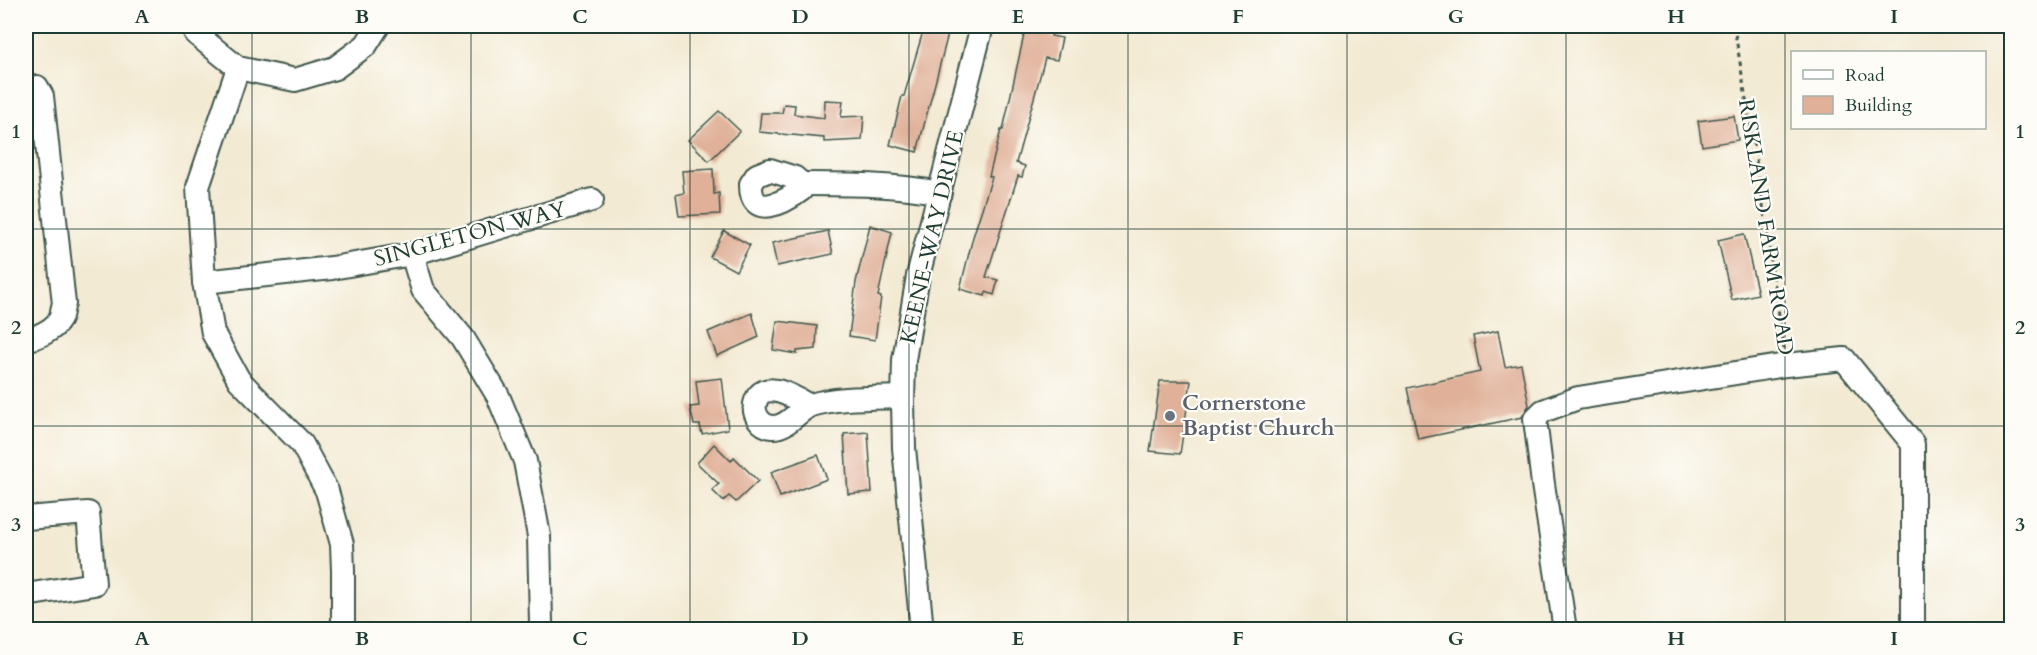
<svg xmlns="http://www.w3.org/2000/svg" width="2037" height="655" font-family="Cardo,serif">
  <rect width="100%" height="100%" fill="#fdfcf7"/>
  <filter id="ink" filterUnits="userSpaceOnUse"><feTurbulence type="fractalNoise" baseFrequency=".0167" numOctaves="2"/><feDisplacementMap in="SourceGraphic" scale="12" xChannelSelector="R" yChannelSelector="G"/><feConvolveMatrix kernelMatrix="1 2 1 2 8 2 1 2 1" color-interpolation-filters="sRGB"/></filter>
  <filter id="wash" filterUnits="userSpaceOnUse"><feTurbulence type="fractalNoise" baseFrequency=".008" numOctaves="4" result="noise"/><feDisplacementMap in="SourceGraphic" scale="24" xChannelSelector="R" yChannelSelector="G"/><feGaussianBlur stdDeviation="1.35" result="paint"/><feColorMatrix in="noise" values="0 0 0 0 0 0 0 0 0 0 0 0 0 0 0 0 0 1.4 0 .05"/><feComposite in="paint" operator="in"/></filter>
  <g filter="url(#wash)">
    <rect width="100%" height="100%" fill="#f3ead3"/>
    <g id="blocks">
      <g fill="#e0b098">
        <path d="M1026,26H1053L1051,36L1062,38L1057,60L1045,58L1016,163L1025,166L1022,177L1018,176L986,277L998,280L994,295L986,292L985,296L960,289L973,237L992,177L989,176L1001,130H1003Z"/>
        <path d="M924,28L948,34L917,152L890,145L902,96H904Z"/>
        <path d="M825,100L843,101L841,117L864,116L862,140L824,142V138L759,132L761,113H782L784,104L795,105L794,114L824,118Z"/>
        <path d="M719,111L740,131L709,161L688,140Z"/>
        <path d="M1734,116L1738,140L1702,146L1698,121Z"/>
        <path d="M713,169L714,194L719,193L720,214L679,216L676,195L684,193L682,171Z"/>
        <path d="M870,225L892,232L878,296L881,297L875,340L849,336L856,282Z"/>
        <path d="M724,231L750,245L736,271L710,257Z"/>
        <path d="M828,231L833,254L777,266L772,243Z"/>
        <path d="M1744,234L1758,294L1732,300L1718,240Z"/>
        <path d="M752,313L759,337L717,356L708,332Z"/>
        <path d="M777,321L817,326L816,349L797,351V354L773,350Z"/>
        <path d="M1498,331L1505,367L1521,364L1529,405L1522,417L1418,439L1407,388L1480,372L1473,336Z"/>
        <path d="M722,378L728,429L702,434L700,425H694L690,407L699,406L696,381Z"/>
        <path d="M1160,381H1191L1180,454L1150,451Z"/>
        <path d="M868,432L872,492L848,494L844,434Z"/>
        <path d="M714,444L731,461L734,457L758,481L736,502L729,496L723,501L712,490L719,484L697,463Z"/>
        <path d="M818,455L827,479L780,497L771,472Z"/>
      </g>
    </g>
  </g>
  <g filter="url(#ink)">
    <use href="#blocks" fill-opacity="0" stroke="#3f574c" stroke-width="1.5"/>
    <g fill="none" stroke-linecap="round" stroke-linejoin="round">
      <defs>
        <g id="minor">
          <path d="M192,26L196,34L238,68L295,80L335,68L366,45L378,26"/>
          <path d="M238,68L198,187L204,282L213,333L239,380L302,444L327,491L342,544L343,571V630"/>
          <path d="M26,89L37,87L42,96L64,304C62,308 62,315 60,319C54,330 37,338 26,339"/>
          <path d="M770,170L795,178L802,184L801,190C785,202 750,221 751,184L757,175Z"/>
          <path d="M802,184C848,184 894,184 940,193"/>
          <path d="M412,254L423,290L463,338L498,396L525,461L539,536L541,623"/>
          <path d="M204,282L332,268L412,254L592,200"/>
          <path d="M809,406C796,398 761,376 755,404C753,415 761,426 772,427C788,428 798,410 811,405C836,397 876,398 903,397"/>
          <path d="M26,518L88,513L94,584L26,595"/>
          <path d="M922,630L904,448L903,402L904,360L918,276L982,26"/>
          <path d="M1565,630L1543,484L1535,419L1543,411L1578,398L1786,365L1844,359L1913,444V630"/>
        </g>
      </defs>
      <use href="#minor" stroke="#3f574c" stroke-width="26"/>
      <path stroke="#3f574c" stroke-width="3" stroke-dasharray="4.5 4.5" stroke-linecap="butt" d="M1734,26L1759,178L1784,349"/>
      <use href="#minor" stroke="#fff" stroke-width="22"/>
    </g>
  </g>
  <path fill="none" stroke="#1f3d34" stroke-width="1.5" stroke-opacity="0.55" d="M252,26V630M471,26V630M690,26V630M909,26V630M1128,26V630M1347,26V630M1566,26V630M1785,26V630M26,229H2012M26,426H2012"/>
  <circle fill="#6b7280" stroke="#fdfcf7" stroke-width="2" cx="1170" cy="416" r="6"/>
  <g text-anchor="middle" dominant-baseline="central" stroke-width="4.5" stroke-linejoin="round" paint-order="stroke">
    <g font-size="22" fill="#1f3d34" stroke="#fdfcf7">
      <text transform="translate(1766 227) rotate(81)">RISKLAND FARM ROAD</text>
      <text transform="translate(470 234) rotate(-15)">SINGLETON WAY</text>
      <text transform="translate(932 237) rotate(-77)">KEENE-WAY DRIVE</text>
    </g>
    <g font-size="22" font-weight="bold" fill="#5b616d" stroke="#fdfcf7" text-anchor="start">
      <text x="1182" y="403">Cornerstone<tspan x="1182" dy="25">Baptist Church</tspan></text>
    </g>
  </g>
  <rect width="2037" height="655" fill="none" stroke="#fdfcf7" stroke-width="66"/>
  <rect x="1791" y="51" width="195" height="78" fill="#fdfcf7" stroke="#a4b0a9" stroke-width="1.5"/>
  <rect x="1803" y="70" width="30" height="9" fill="#ffffff" stroke="#a4b0a9" stroke-width="1.5"/>
  <text x="1845" y="81" font-size="18" fill="#1f3d34">Road</text>
  <rect x="1803" y="96" width="30" height="18" fill="#e0b098" stroke="#a4b0a9" stroke-width="1.5"/>
  <text x="1845" y="111" font-size="18" fill="#1f3d34">Building</text>
  <rect x="33" y="33" width="1971" height="589" fill="none" stroke="#1f3d34" stroke-width="2"/>
  <g font-size="20" text-anchor="middle" font-weight="bold" fill="#1f3d34">
    <text x="142" y="23">A</text>
    <text x="362" y="23">B</text>
    <text x="580" y="23">C</text>
    <text x="800" y="23">D</text>
    <text x="1018" y="23">E</text>
    <text x="1238" y="23">F</text>
    <text x="1456" y="23">G</text>
    <text x="1676" y="23">H</text>
    <text x="1894" y="23">I</text>
    <text x="16" y="138">1</text>
    <text x="2020" y="138">1</text>
    <text x="16" y="334">2</text>
    <text x="2020" y="334">2</text>
    <text x="16" y="531">3</text>
    <text x="2020" y="531">3</text>
    <text x="142" y="645">A</text>
    <text x="362" y="645">B</text>
    <text x="580" y="645">C</text>
    <text x="800" y="645">D</text>
    <text x="1018" y="645">E</text>
    <text x="1238" y="645">F</text>
    <text x="1456" y="645">G</text>
    <text x="1676" y="645">H</text>
    <text x="1894" y="645">I</text>
  </g>
</svg>
